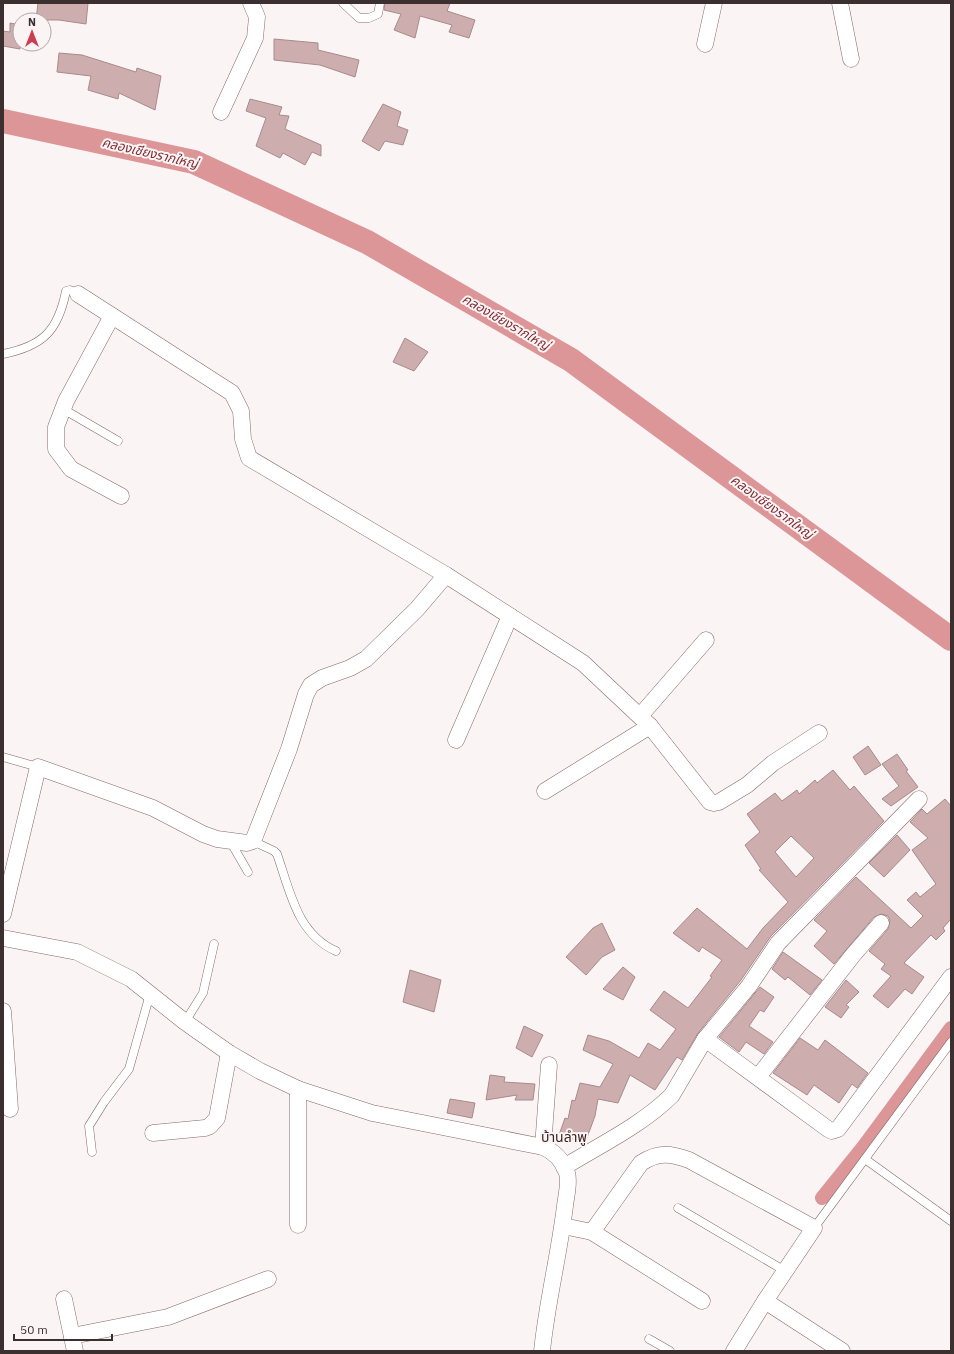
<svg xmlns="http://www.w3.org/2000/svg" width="954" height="1354" font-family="'IBM Plex Sans','Noto Sans Thai',sans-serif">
  <rect width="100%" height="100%" fill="#fbf4f4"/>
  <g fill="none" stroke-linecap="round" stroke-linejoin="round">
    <path stroke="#dc9698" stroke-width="14" d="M822,1198L864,1146L951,1028"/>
    <path stroke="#dc9698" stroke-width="24" d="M3,121L194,162L367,242L571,360L951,639"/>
  </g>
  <g fill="#cdadad" stroke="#a98a8b" fill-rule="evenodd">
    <path d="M38,3H88L86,24L59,20H36Z"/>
    <path d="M385,3H450L447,11L475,20L469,38L449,32L452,25L420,16L415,38L394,30L401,14L384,10Z"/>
    <path d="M10,23L20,25V49L3,46V31L10,32Z"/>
    <path d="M274,39L318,43V50L359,60L355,77L320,65L274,60Z"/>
    <path d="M59,53L82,55L136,72L137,68L161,76L155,110L119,93L118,99L88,90L91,76L57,72Z"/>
    <path d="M250,99L282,107L279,115L289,116L285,129L321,145V156L312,152L305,165L283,153L280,158L256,146L266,118L246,111Z"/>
    <path d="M383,104L401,112L397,126L408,130L403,145L385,141L379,151L362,141Z"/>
    <path d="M405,338L428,352L414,371L393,362Z"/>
    <path d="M868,746L881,765L865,775L853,757Z"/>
    <path d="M897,754L908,770L906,771L918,787L891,806L882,799L899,786L882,764Z"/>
    <path d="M833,770L850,790L854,786L884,821L771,936L741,980L698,1033L682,1060L677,1057L655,1090L630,1075L618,1103L598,1099L595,1116L585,1143L559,1135L565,1118L568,1119L572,1100L575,1101L580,1083L600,1087L613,1064L583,1050L588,1035L609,1041L639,1058L648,1043L660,1050L676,1029L650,1010L664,991L688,1008L712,977L710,976L722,960L702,947L699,952L673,933L697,908L747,949L763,928L788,902L759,870L761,869L745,845L760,832L747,814L775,793L782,801L797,790L799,794L815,780L817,783ZM791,836L814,858L796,877L775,852Z"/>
    <path d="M945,799L951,806V919L943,928L945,931L936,940L931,935L904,963L924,977L912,994L905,989L888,1008L873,996L891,976L881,969L885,964L869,951L888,929L890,920L888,916L882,914L874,917L834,964L814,946L827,931L814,920L856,877L911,928L923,916L907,900L916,892L920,897L936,884L912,850L928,838L910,822L922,809L927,814Z"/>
    <path d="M897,835L910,850L884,877L869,863Z"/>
    <path d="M602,923L615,950L602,957L586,975L566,957L593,928Z"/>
    <path d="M783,952L822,980L810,995L788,977L785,980L772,969Z"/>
    <path d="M623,967L635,977L623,1000L603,989Z"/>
    <path d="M410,970L441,980L434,1012L403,1002Z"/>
    <path d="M846,980L859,992L846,1005L849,1007L841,1018L825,1007Z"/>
    <path d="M760,987L774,997L764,1012L760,1010L749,1026L773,1042L764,1054L746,1042L739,1052L719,1037Z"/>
    <path d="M524,1026L543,1035L532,1057L516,1048Z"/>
    <path d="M800,1038L818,1050L825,1040L868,1073L857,1088L852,1084L839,1103L814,1085L807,1095L773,1073Z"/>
    <path d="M490,1075L505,1077L504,1082L535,1084L533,1100H515L517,1095L486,1100Z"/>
    <path d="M450,1099L475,1103L472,1118L447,1113Z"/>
  </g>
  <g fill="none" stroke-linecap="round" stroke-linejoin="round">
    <defs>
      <g id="lane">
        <path d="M343,3L359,18H369L378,14L380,3"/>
        <path d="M3,354C43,346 58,331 66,291L70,290L78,294"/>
        <path d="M63,409L118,441"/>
        <path d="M3,757L38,767"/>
        <path d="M230,841L248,872"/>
        <path d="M253,841L274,851L277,854C290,891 297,934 336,951"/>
        <path d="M185,1022L203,993L214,944"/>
        <path d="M92,1152L89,1126L104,1102L129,1069L150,994"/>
        <path d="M865,1159L951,1221"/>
        <path d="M678,1208L785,1271"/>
        <path d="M814,1228L951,1042"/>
        <path d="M649,1339L670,1351"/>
      </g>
      <g id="street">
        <path d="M840,3L851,59"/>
        <path d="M705,44L714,3"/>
        <path d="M221,112L255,38L257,17L251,3"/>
        <path d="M78,294L232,393L241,411L243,439L249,458L446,575L583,663L650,726L710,802L714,803L719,802L747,785L773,763L819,733"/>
        <path d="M112,316L66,401L56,427V449L71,469L121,496"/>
        <path d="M640,716L706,640"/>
        <path d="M456,740L510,616"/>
        <path d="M545,791L650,726"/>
        <path d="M3,914L38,767L153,808L203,834L217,839L247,843L253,841L289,749L306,694L311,685L322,678L350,668L366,659L417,609L446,575"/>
        <path d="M3,938L77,952L131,979L185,1022L229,1053L260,1071L298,1089L372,1113L543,1147C555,1152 563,1161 567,1173C570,1182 566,1196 565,1206C559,1255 547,1302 542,1351"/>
        <path d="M3,1011L10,1109"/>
        <path d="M705,1039L749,986L778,943L919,799"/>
        <path d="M758,1077L853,955L881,923"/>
        <path d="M298,1089V1225"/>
        <path d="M153,1133L205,1128L210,1126L217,1118L229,1053"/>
        <path d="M543,1147L549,1065"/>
        <path d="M564,1167C600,1145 642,1125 672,1095L705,1039L828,1129L832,1131L838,1129L951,977"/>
        <path d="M563,1226L592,1232L641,1163C658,1152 670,1153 689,1160L814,1228L765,1301L734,1351"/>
        <path d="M592,1232L702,1301"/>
        <path d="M64,1299L75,1351"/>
        <path d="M765,1301L842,1351"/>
        <path d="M72,1336L168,1317L268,1279"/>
      </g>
    </defs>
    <use href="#lane" stroke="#86696a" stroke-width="9"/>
    <use href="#street" stroke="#86696a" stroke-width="17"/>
    <use href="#lane" stroke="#fff" stroke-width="8"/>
    <use href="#street" stroke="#fff" stroke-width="16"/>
  </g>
  <g text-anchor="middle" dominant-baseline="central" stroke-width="4" stroke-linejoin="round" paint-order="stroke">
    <g font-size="13" font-style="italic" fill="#802d36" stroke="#fbf4f4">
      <text transform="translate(150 153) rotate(13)">คลองเชียงรากใหญ่</text>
      <text transform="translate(506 322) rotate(30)">คลองเชียงรากใหญ่</text>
      <text transform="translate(772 507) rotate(36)">คลองเชียงรากใหญ่</text>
    </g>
    <g font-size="14" fill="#3d2526" stroke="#fbf4f4">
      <text x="564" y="1137">บ้านลำพู</text>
    </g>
  </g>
  <rect width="954" height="1354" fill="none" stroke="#3c2f30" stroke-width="8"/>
  <g transform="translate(32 32)"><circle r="19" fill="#fbf4f4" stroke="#afa5a6"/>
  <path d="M0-3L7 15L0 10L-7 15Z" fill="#ce3d51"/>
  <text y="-6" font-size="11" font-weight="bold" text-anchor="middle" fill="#3c2f30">N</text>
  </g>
  <path d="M14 1334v6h98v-6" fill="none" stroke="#3c2f30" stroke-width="2"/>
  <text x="20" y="1334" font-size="12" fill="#3c2f30" stroke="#fbf4f4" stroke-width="3" paint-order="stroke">50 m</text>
</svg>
